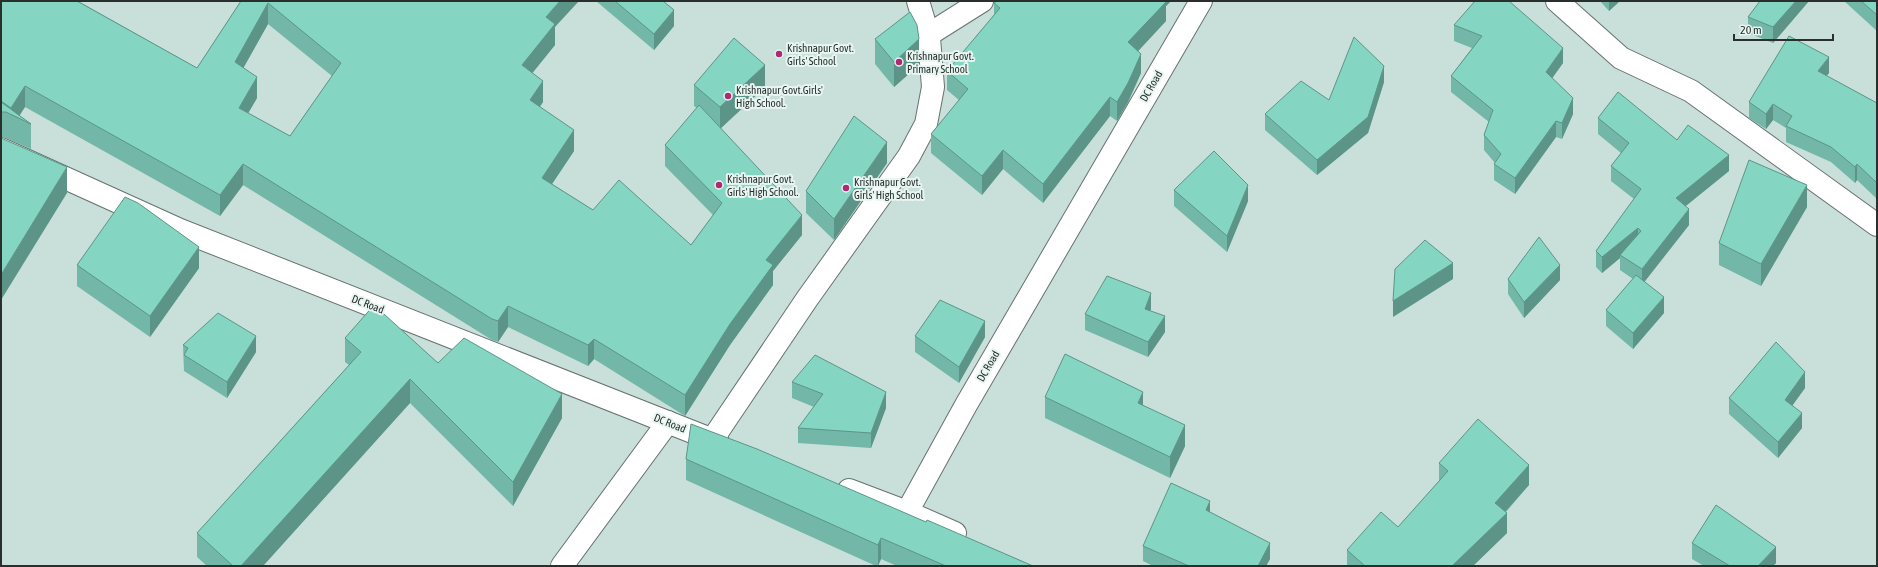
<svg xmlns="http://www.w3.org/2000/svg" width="1878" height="567" font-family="'Asap Condensed',sans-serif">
  <rect width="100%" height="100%" fill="#dbe9e5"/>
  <rect fill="#c9dfd9" x="1" y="1" width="1876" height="565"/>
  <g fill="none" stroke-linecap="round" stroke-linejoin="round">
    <defs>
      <g id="street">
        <path d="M1557,1L1621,58L1691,91L1877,225"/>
        <path d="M928,35L982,1"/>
        <path d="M712,440L807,299L909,156L926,124L933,87L929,38L918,1"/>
        <path d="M562,566L668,422"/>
      </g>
      <g id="secondary">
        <path d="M1,149L180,230L718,442"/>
        <path d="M849,490L907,512L955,533"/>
        <path d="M907,512L966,405L1201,1"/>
      </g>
    </defs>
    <use href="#street" stroke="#667370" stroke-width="24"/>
    <use href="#secondary" stroke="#667370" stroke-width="24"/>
    <use href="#street" stroke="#fff" stroke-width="22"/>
    <use href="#secondary" stroke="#fff" stroke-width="22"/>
  </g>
  <g fill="#72b7a7" fill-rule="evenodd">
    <path d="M1,1H78L197,68L241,1L555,27V45L532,73L543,102L540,107L574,151L552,184L593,210L691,245L713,215L665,166V145L697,108L694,106V85L765,87L721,128L802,235L773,271V285L730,345L685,416L594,359L588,366L508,327L498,342L492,340L243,185L220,216L25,107L19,115L31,124V149L6,138L1,137ZM268,24L332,76L290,136L248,113L257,98L243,68Z"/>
    <path d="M596,1H663L674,26L654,50Z"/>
    <path d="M997,1H1171L1166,6V21L1138,51L1141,73L1128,102L1117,121L1110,116L1043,203L1003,169L982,195L931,153V134L959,100L947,90V71L994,15V3Z"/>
    <path d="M1600,1H1620L1609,11Z"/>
    <path d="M1760,1H1809L1773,43L1748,33V17Z"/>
    <path d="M1844,1H1877V31Z"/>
    <path d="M1454,25L1563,63L1552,78L1573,114L1562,139L1556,137L1515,194L1494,180V164L1495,163L1484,150V135L1489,122L1451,92V76L1472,48L1454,41Z"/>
    <path d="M875,39L919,65L894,87L875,64Z"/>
    <path d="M1829,73L1826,76L1877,103V199L1857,180L1855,183L1831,162L1786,142V128L1773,120L1766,129L1749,118V102Z"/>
    <path d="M1384,82L1368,133L1317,175L1265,130V114L1329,100Z"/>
    <path d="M1598,118L1677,140L1729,171L1685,206L1689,225L1644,282L1664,313L1633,349L1606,326V310L1633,279L1620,270V258L1602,273L1596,267V251L1634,199L1611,181V166L1621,153L1598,134Z"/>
    <path d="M887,163L834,240L806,213V191Z"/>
    <path d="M1174,190L1248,201L1227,252L1174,206Z"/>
    <path d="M1807,207L1761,286L1719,265V243Z"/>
    <path d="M77,265L199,268L150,337L77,286Z"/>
    <path d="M1508,279L1560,280L1524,318L1508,294Z"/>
    <path d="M1151,309L1150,311L1165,332L1148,357L1085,330V314Z"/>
    <path d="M915,336L985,337L959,383L915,352Z"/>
    <path d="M345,338L438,363L562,418L513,506L410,403L263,566H207L197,557V533L349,365L345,362Z"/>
    <path d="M183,345L256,352L227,398L184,371Z"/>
    <path d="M792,382L886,408L871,448L798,443V428L814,407L792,398Z"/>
    <path d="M1805,388L1792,405L1802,428L1778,458L1729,414V398Z"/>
    <path d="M1045,397L1143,405L1185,446L1170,478L1045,418Z"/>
    <path d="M686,459L926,522L1033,566H897L881,559L878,566H876L686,480Z"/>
    <path d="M1439,463L1529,485L1506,512L1507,533L1473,566H1347V550L1398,527L1439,481Z"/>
    <path d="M1210,512L1270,559L1266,566H1153L1143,561V546Z"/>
    <path d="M1692,543L1776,563L1773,566H1704L1692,559Z"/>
  </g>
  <g fill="#5c9588">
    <path d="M560,1H579L555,27V45L522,86V65L546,17Z"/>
    <path d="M1162,1H1171L1166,6V21L1128,62V42Z"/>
    <path d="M1609,1H1620L1609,11Z"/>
    <path d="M1796,1H1809L1773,43V27Z"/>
    <path d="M268,3V24L235,83V62Z"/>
    <path d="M674,10V26L654,50V34Z"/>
    <path d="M919,39V65L894,87V62Z"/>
    <path d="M1563,48V63L1546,87V72Z"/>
    <path d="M1141,54V73L1128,102L1117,121V102Z"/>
    <path d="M1829,57V73L1818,87V71Z"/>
    <path d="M765,65V87L720,129V107Z"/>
    <path d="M1384,66V82L1368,133L1317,175V160Z"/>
    <path d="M257,77V98L239,129V108Z"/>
    <path d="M543,81V102L530,120V100Z"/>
    <path d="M25,86V107L18,118L11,115V108Z"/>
    <path d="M1110,97V116L1043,203V184Z"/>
    <path d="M1573,98V114L1562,139V123Z"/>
    <path d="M1773,104V120L1766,129V114Z"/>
    <path d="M1556,121V137L1515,194V178Z"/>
    <path d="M574,130V151L542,199V178Z"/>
    <path d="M887,142V163L834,240V219Z"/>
    <path d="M1003,150V169L982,195V176Z"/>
    <path d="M1729,155V171L1676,214V198Z"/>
    <path d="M243,164V185L220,216V195Z"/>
    <path d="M1857,164V180L1855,183V167Z"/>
    <path d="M67,167V193L1,300V275Z"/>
    <path d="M1248,185V201L1227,252V236Z"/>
    <path d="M1807,185V207L1761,286V264Z"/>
    <path d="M1689,209V225L1642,285V269Z"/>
    <path d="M802,215V235L773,271V285L730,345L685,416V395L766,260Z"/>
    <path d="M1638,228V244L1620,255V258L1602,273V257Z"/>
    <path d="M199,247V268L150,337V316Z"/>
    <path d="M1453,263V279L1393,317V301Z"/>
    <path d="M1560,265V280L1524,318V302Z"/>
    <path d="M1151,293V309L1145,324V309Z"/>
    <path d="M1664,297V313L1633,349V333Z"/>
    <path d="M508,306V327L498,342V321Z"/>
    <path d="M1165,316V332L1148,357V342Z"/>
    <path d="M985,321V337L959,383V367Z"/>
    <path d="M256,336V352L227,398V382Z"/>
    <path d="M594,339V359L588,366V345Z"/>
    <path d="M1805,372V388L1785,416V400Z"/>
    <path d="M410,379V403L263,566H241Z"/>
    <path d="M886,392V408L871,448V433Z"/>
    <path d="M1143,392V413L1138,403Z"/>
    <path d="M562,394V418L513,506V482Z"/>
    <path d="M1802,413V428L1778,458V442Z"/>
    <path d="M1185,425V446L1170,478V457Z"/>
    <path d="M1529,465V485L1495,523V503Z"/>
    <path d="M1210,501V517L1206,510Z"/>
    <path d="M1507,513V533L1473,566H1452Z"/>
    <path d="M881,538V559L878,566V545Z"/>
    <path d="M1270,543V559L1266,566H1258Z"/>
    <path d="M1776,547V563L1773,566H1758Z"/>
  </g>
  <g fill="#84d5c2" stroke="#5c9588" fill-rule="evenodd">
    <path d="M1,1H77L197,68L241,1H560L546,17L555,24L522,65L543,81L530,100L574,130L542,178L593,210L619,180L691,245L722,203L665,145L699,105L802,215L766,260L773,265L730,324L685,395L594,339L588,345L508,306L498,321L492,319L243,164L220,195L25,86L11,108L1,101ZM268,3L341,63L290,136L239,108L257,77L235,62Z"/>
    <path d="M615,1H663L674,10L654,34Z"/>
    <path d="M997,1H1166V2L1128,42L1141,54L1128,83L1117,102L1110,97L1043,184L1003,150L982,176L931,134L968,89L947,71L1000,8L994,3Z"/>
    <path d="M1475,1H1509L1563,48L1546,72L1573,98L1562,123L1556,121L1515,178L1494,164L1501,154L1484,135L1493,110L1451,76L1482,36L1454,25Z"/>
    <path d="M1760,1H1796L1773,27L1748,17Z"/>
    <path d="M1861,1H1877V15Z"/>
    <path d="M910,12L917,25L919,39L894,62L875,39Z"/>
    <path d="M1789,36L1829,57L1818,71L1877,103V183L1857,164L1855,167L1831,147L1786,126L1792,116L1773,104L1766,114L1749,102Z"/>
    <path d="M1354,37L1384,66L1368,117L1317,160L1265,114L1301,81L1329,100Z"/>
    <path d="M734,38L765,65L720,107L694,85Z"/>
    <path d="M1618,92L1677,140L1688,125L1729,155L1676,198L1689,209L1642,269L1620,255L1641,231L1638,228L1602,257L1596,251L1641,189L1611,166L1629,143L1598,118Z"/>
    <path d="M1,102L31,124L6,112H1Z"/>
    <path d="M854,116L887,142L834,219L806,191Z"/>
    <path d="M1,138L67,167L1,275Z"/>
    <path d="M1214,151L1248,185L1227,236L1174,190Z"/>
    <path d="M1749,160L1807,185L1761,264L1719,243Z"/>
    <path d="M125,197L138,203L199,247L150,316L77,265Z"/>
    <path d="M1539,237L1560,265L1524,302L1508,279Z"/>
    <path d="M1425,240L1453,263L1393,301L1395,269Z"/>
    <path d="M1636,275L1664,297L1633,333L1606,310Z"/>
    <path d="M1107,276L1151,293L1145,309L1165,316L1148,342L1085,314Z"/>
    <path d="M940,300L985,321L959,367L915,336Z"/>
    <path d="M374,305L438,363L464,338L562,394L513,482L410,379L241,566H233L197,533L361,352L345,338Z"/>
    <path d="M218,313L256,336L227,382L184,355L188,348L183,345Z"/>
    <path d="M1776,342L1805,372L1785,400L1802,413L1778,442L1729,398Z"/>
    <path d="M1065,354L1143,392L1138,403L1185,425L1170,457L1045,397Z"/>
    <path d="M815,355L886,392L871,433L798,428L823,394L792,382Z"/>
    <path d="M1478,419L1529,465L1495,503L1507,513L1452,566H1365L1347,550L1381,512L1398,527L1448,471L1439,463Z"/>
    <path d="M691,424L757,449L926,522L927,520L1033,566H946L881,538L878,545L686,459Z"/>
    <path d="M1171,483L1210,501L1206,510L1270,543L1258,566H1189L1143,546Z"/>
    <path d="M1716,505L1776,547L1758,566H1730L1692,543Z"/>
  </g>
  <g fill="#ad2973" stroke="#e8f6f2" stroke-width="1.5">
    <circle cx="779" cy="54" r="4"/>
    <circle cx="899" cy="62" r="4"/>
    <circle cx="728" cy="96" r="4"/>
    <circle cx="719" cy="185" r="4"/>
    <circle cx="846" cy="188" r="4"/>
  </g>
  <g text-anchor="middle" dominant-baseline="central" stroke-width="4" stroke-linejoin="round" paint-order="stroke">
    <g font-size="11" fill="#292f2d" stroke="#e8f6f2" text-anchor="start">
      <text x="787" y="48">Krishnapur Govt.<tspan x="787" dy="13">Girls' School</tspan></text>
      <text x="907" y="56">Krishnapur Govt.<tspan x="907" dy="13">Primary School</tspan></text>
      <text x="736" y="90">Krishnapur Govt.Girls'<tspan x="736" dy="13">High School.</tspan></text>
      <text x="727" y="179">Krishnapur Govt.<tspan x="727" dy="13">Girls' High School.</tspan></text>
      <text x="854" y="182">Krishnapur Govt.<tspan x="854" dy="13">Girls' High School</tspan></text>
    </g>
    <g font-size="11" fill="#292f2d" stroke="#e8f6f2">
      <text transform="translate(1151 86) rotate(-60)">DC Road</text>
      <text transform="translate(368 304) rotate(21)">DC Road</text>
      <text transform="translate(988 366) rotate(-60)">DC Road</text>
      <text transform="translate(670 423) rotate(22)">DC Road</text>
    </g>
  </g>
  <rect width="1878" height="567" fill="none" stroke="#292f2d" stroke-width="4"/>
  <path d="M1734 34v6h99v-6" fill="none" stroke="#292f2d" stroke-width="2"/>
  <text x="1740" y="34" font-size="12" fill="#292f2d" stroke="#e8f6f2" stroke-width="3" paint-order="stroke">20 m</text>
</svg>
